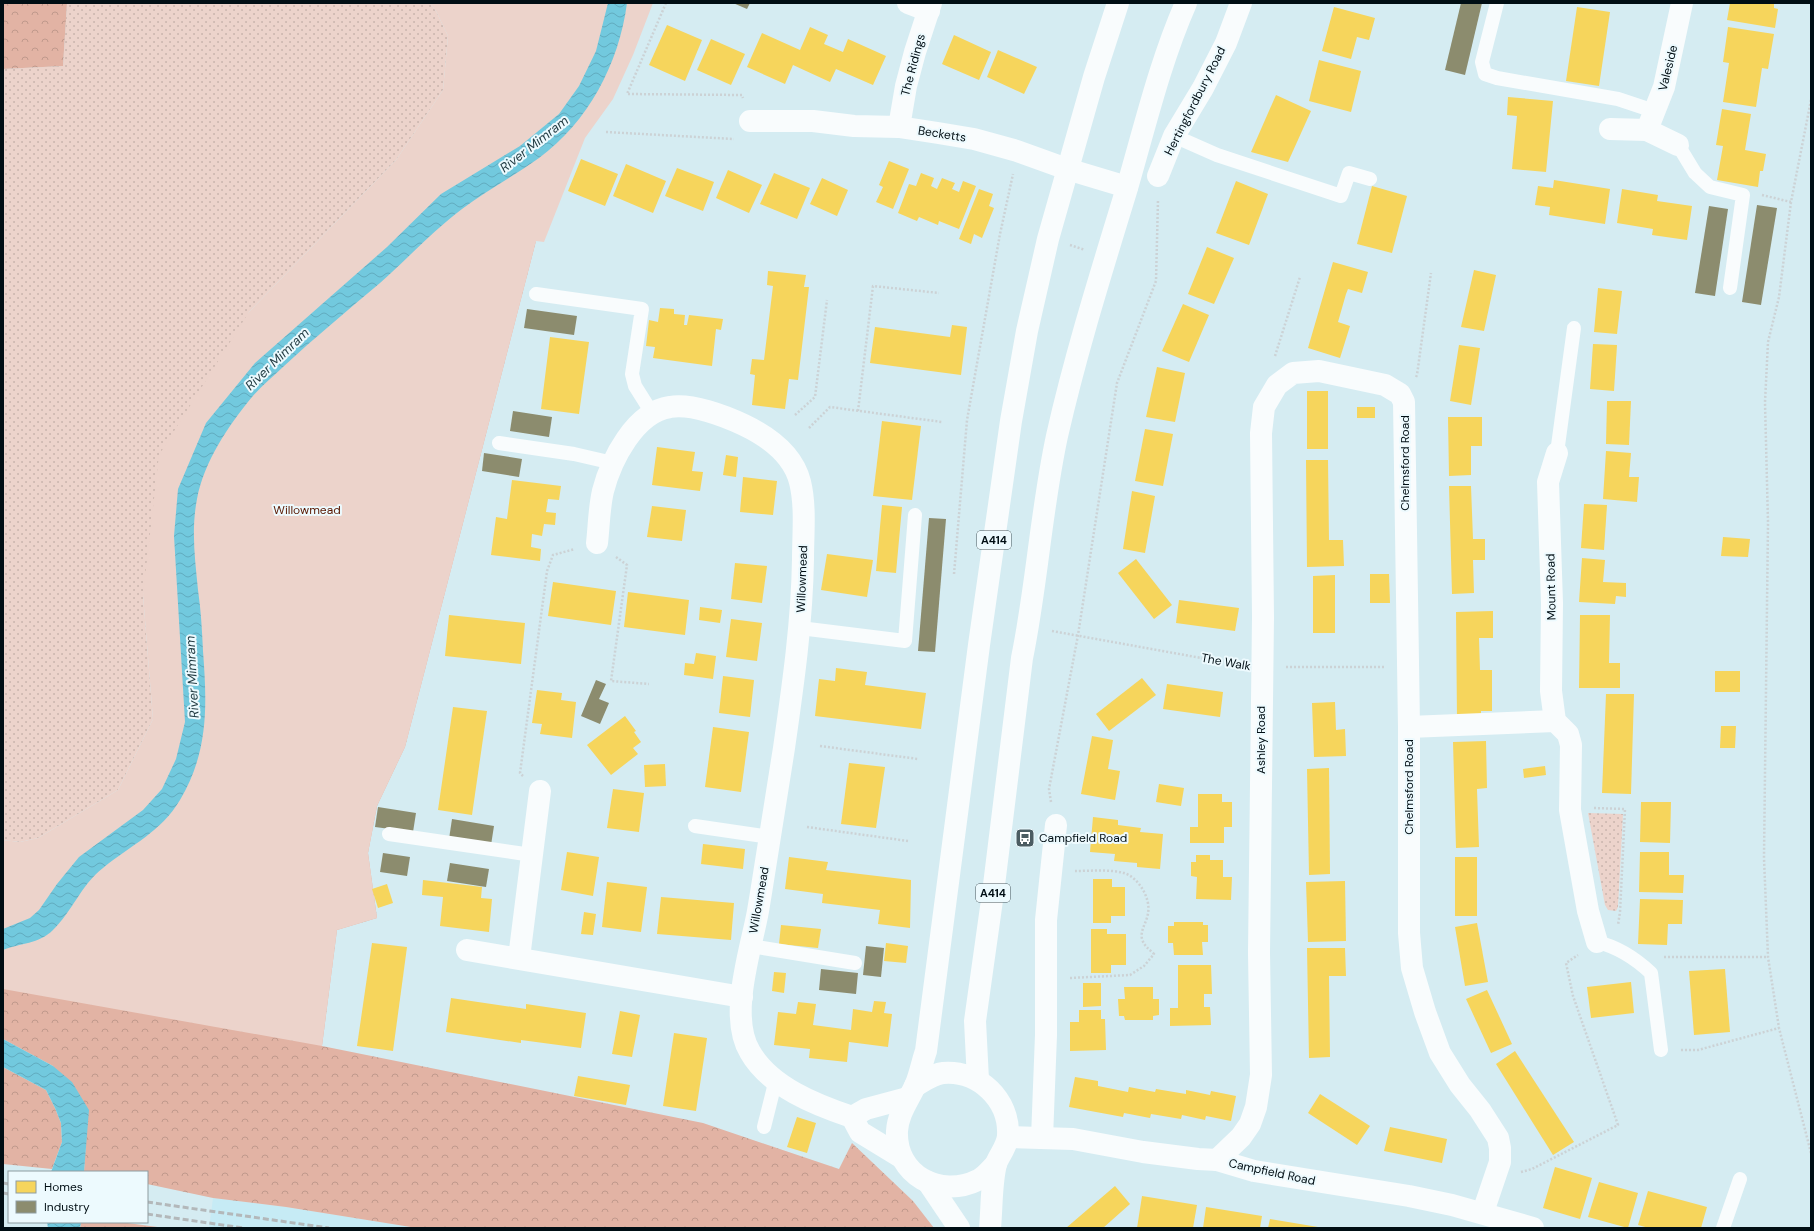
<svg xmlns="http://www.w3.org/2000/svg" width="1814" height="1231" font-family="'DM Sans',sans-serif">
  <defs>
    <pattern id="grass-dots" width="8" height="8" patternUnits="userSpaceOnUse"><rect width="8" height="8" fill="#ecd3cb"/><path d="M2 2h.1M6 6h.1" fill="none" stroke="#c9b4ad" stroke-width="1.8" stroke-linecap="round"/></pattern>
    <pattern id="forest-crowns" width="20" height="18" patternUnits="userSpaceOnUse"><rect width="20" height="18" fill="#e2b3a4"/><path d="M2 6a3 3 0 1 1 6 0M12 15a3 3 0 1 1 6 0" fill="none" stroke="#c0998c"/></pattern>
    <pattern id="water-waves" width="16" height="10" patternUnits="userSpaceOnUse"><rect width="16" height="10" fill="#72c9de"/><path d="M0 5q4-4 8 0t8 0" fill="none" stroke="#61abbe"/></pattern>
  </defs>
  <rect width="100%" height="100%" fill="#d5ecf2"/>
  <path fill="#c6ebf5" d="M213,1198L286,1207L417,1228H209Z"/>
  <g fill="url(#grass-dots)">
    <path d="M67,3H430L436,11L448,36L443,90L396,160L249,312L143,595L153,719L118,790L38,838L20,842L3,840V69L63,66Z"/>
    <path d="M1588,813L1623,814L1618,907L1616,911L1608,910L1605,905Z"/>
  </g>
  <g fill="url(#forest-crowns)">
    <path d="M3,3H67L63,66L3,69Z"/>
    <path d="M536,241L405,747L377,806L368,853L377,918L337,930L322,1046L703,1123L839,1169L852,1143L913,1201L934,1228H417L286,1207L213,1198L147,1184V1172L84,1171L86,1142L53,1066L3,1039V950Z"/>
    <path d="M3,1067L46,1090L55,1108L61,1123L62,1142L52,1169L3,1164Z"/>
    <path d="M81,1222H120L165,1228H80Z"/>
  </g>
  <path fill="#ecd3cb" d="M430,3H653L633,55L613,99L585,138L544,242L536,241L405,747L377,806L368,853L377,918L337,930L322,1046L3,989V840L20,842L38,838L118,790L153,719L143,595L159,455L249,312L396,160L443,90L448,36L436,11Z"/>
  <g fill="url(#water-waves)">
    <path d="M608,3H627C619,64 588,122 539,158C514,176 486,191 462,209C434,230 407,259 380,283C347,311 314,338 283,367C273,377 261,386 252,397C228,426 204,462 197,499C191,530 195,559 198,590C201,610 202,631 203,651C207,705 209,751 180,800C161,832 131,845 103,868C81,885 72,912 53,930C39,944 20,943 3,950V929L30,918L39,910L57,884L79,857L143,810L162,789L176,759L185,722L174,536L178,489L206,423L255,363L387,247L441,194L520,146L559,114L579,86L596,51Z"/>
    <path d="M3,1039L53,1066L72,1082L89,1110L84,1172H51L62,1142L61,1123L55,1108L46,1090L3,1067Z"/>
    <path d="M47,1222H81L80,1228H48Z"/>
  </g>
  <g fill="#f6d55c">
    <path d="M1730,3H1774V8L1778,9L1775,28L1727,20Z"/>
    <path d="M1334,7L1375,18L1369,40L1357,37L1351,59L1322,51Z"/>
    <path d="M1577,7L1610,12L1599,86L1566,81Z"/>
    <path d="M667,25L702,40L685,81L649,65Z"/>
    <path d="M810,27L828,35L824,44L843,52L848,39L886,56L873,85L836,69L830,82L793,65L785,84L747,67L762,33L800,50Z"/>
    <path d="M1728,27L1774,34L1768,69L1762,68L1756,107L1723,102L1729,63L1723,62Z"/>
    <path d="M954,35L991,52L979,80L942,64Z"/>
    <path d="M711,39L745,54L731,85L697,70Z"/>
    <path d="M998,50L1037,67L1024,94L987,77Z"/>
    <path d="M1319,60L1361,71L1351,112L1309,101Z"/>
    <path d="M1276,95L1311,111L1288,162L1251,152Z"/>
    <path d="M1508,97L1553,101L1546,172L1512,169L1517,116L1507,115Z"/>
    <path d="M1722,109L1751,114L1745,150L1766,154L1763,171H1760L1758,187L1717,180L1723,146L1716,145Z"/>
    <path d="M581,159L618,174L605,206L568,191Z"/>
    <path d="M889,161L909,169L893,209L876,202L883,187L879,185Z"/>
    <path d="M626,164L666,181L653,213L613,196Z"/>
    <path d="M677,168L714,182L703,211L665,196Z"/>
    <path d="M728,170L762,185L749,213L716,198Z"/>
    <path d="M774,173L810,188L797,219L760,204Z"/>
    <path d="M921,173L934,178L931,186L937,189L942,178L955,183L952,189L959,192L963,181L976,186L959,229L939,221L938,225L919,217L917,221L898,213L909,184L916,186Z"/>
    <path d="M822,178L848,190L837,216L810,204Z"/>
    <path d="M1554,180L1610,189L1605,224L1549,215L1550,207L1535,205L1538,186L1553,188Z"/>
    <path d="M1236,181L1268,194L1249,245L1216,233Z"/>
    <path d="M1372,186L1407,196L1392,253L1357,244Z"/>
    <path d="M979,189L993,194L989,206L994,208L982,238L974,234L971,244L959,239Z"/>
    <path d="M1622,189L1658,195L1657,201L1692,206L1687,240L1652,235L1653,229L1617,223Z"/>
    <path d="M1207,247L1234,258L1214,304L1188,294Z"/>
    <path d="M1333,262L1368,272L1362,293L1348,289L1346,294L1338,322L1350,326L1340,358L1308,348Z"/>
    <path d="M1474,270L1496,275L1484,331L1461,327Z"/>
    <path d="M768,271L806,275L804,287H809L798,380L789,379L785,409L752,405L755,375L750,374L752,359L764,360L773,286L767,285Z"/>
    <path d="M1598,288L1622,291L1617,334L1594,332Z"/>
    <path d="M1183,304L1209,315L1189,362L1162,351Z"/>
    <path d="M660,308L674,309V314L685,315L684,325H687L689,315L723,319L721,330L716,329L712,366L653,358L655,347L646,346L649,320L658,322Z"/>
    <path d="M952,325L967,327L961,375L870,363L875,327L950,337Z"/>
    <path d="M550,337L589,342L579,414L541,409Z"/>
    <path d="M1593,344L1617,345L1614,391L1590,389Z"/>
    <path d="M1459,345L1480,348L1471,405L1450,401Z"/>
    <path d="M1157,367L1185,373L1175,422L1146,417Z"/>
    <rect x="1307" y="391" width="21" height="58"/>
    <path d="M1607,401H1631L1629,445L1606,444Z"/>
    <rect x="1357" y="407" width="18" height="11"/>
    <path d="M1448,417H1482V446H1471V475L1449,476Z"/>
    <path d="M882,421L921,426L912,500L873,496Z"/>
    <path d="M1145,429L1173,434L1163,486L1135,481Z"/>
    <path d="M657,447L695,452L692,471L703,472L700,491L652,485Z"/>
    <path d="M1606,451L1631,453L1629,477H1639L1637,502L1603,499Z"/>
    <path d="M726,455L738,457L736,477L723,475Z"/>
    <path d="M1306,460H1328L1329,540H1343L1344,566L1307,567Z"/>
    <path d="M743,477L777,481L773,515L740,512Z"/>
    <path d="M512,480L561,486L559,500L548,499L546,512L556,513L555,525L544,524L542,536L532,534L531,547L541,549L540,561L491,555L496,517L507,519Z"/>
    <path d="M1449,486H1471L1473,539H1485V560H1473L1474,593L1452,594Z"/>
    <path d="M1132,491L1155,496L1145,553L1123,549Z"/>
    <path d="M1584,504L1607,505L1604,550L1581,548Z"/>
    <path d="M882,505L902,507L896,573L876,571Z"/>
    <path d="M652,506L686,510L682,541L647,537Z"/>
    <path d="M1723,537L1750,539L1748,557L1721,556Z"/>
    <path d="M827,554L873,560L867,597L821,590Z"/>
    <path d="M1582,558L1605,560L1603,582L1626,583V597L1616,596L1615,604L1579,602Z"/>
    <path d="M1136,559L1172,605L1154,619L1118,573Z"/>
    <path d="M735,563L767,566L762,603L731,599Z"/>
    <path d="M1370,574H1389L1390,603H1370Z"/>
    <path d="M1335,575V633H1313V576Z"/>
    <path d="M553,582L616,591L611,625L548,616Z"/>
    <path d="M628,592L689,600L685,635L624,627Z"/>
    <path d="M1179,600L1239,608L1235,631L1176,623Z"/>
    <path d="M700,607L722,610L720,623L699,620Z"/>
    <path d="M1493,611V638H1479L1480,670H1492V711H1481V719L1457,720L1456,612Z"/>
    <path d="M449,615L525,623L521,664L445,656Z"/>
    <path d="M1580,615H1610L1609,663H1620V688H1579Z"/>
    <path d="M731,619L762,623L757,661L726,657Z"/>
    <path d="M696,653L716,656L713,679L684,675L685,663L694,664Z"/>
    <path d="M836,668L867,672L865,685L926,693L921,729L815,716L819,679L835,681Z"/>
    <rect x="1715" y="671" width="25" height="21"/>
    <path d="M723,676L754,680L750,717L719,713Z"/>
    <path d="M1142,678L1156,695L1109,731L1096,714Z"/>
    <path d="M1167,684L1223,692L1220,717L1163,709Z"/>
    <path d="M537,690L562,693L561,700L576,702L572,738L540,734L542,724L532,723Z"/>
    <path d="M1606,694H1634L1631,794L1602,793Z"/>
    <path d="M1335,702L1336,730L1345,729L1346,756L1314,757L1312,703Z"/>
    <path d="M453,707L487,711L472,815L438,810Z"/>
    <path d="M625,716L636,731L634,732L641,742L633,748L638,754L611,775L587,745Z"/>
    <path d="M1721,726H1736L1735,748H1720Z"/>
    <path d="M713,727L749,732L741,792L705,787Z"/>
    <path d="M1092,736L1113,740L1108,769L1120,771L1115,800L1081,794Z"/>
    <path d="M1486,741L1487,788L1477,789L1479,847L1456,848L1453,742Z"/>
    <path d="M849,763L885,767L876,828L841,824Z"/>
    <path d="M665,764L666,786L645,787L644,765Z"/>
    <path d="M1545,766L1546,775L1524,778L1523,769Z"/>
    <path d="M1329,768L1330,874L1309,875L1307,769Z"/>
    <path d="M1159,784L1184,788L1181,806L1156,802Z"/>
    <path d="M613,789L644,793L639,832L607,828Z"/>
    <path d="M1198,794H1222V802H1232V827H1224V843H1190V827H1198Z"/>
    <path d="M1641,802H1671L1670,843L1640,842Z"/>
    <path d="M1093,817L1118,820V825L1141,828L1140,832L1163,834L1160,869L1137,867V863L1114,861L1115,854L1090,852Z"/>
    <path d="M703,844L745,849L743,869L701,864Z"/>
    <path d="M567,852L599,857L593,896L561,890Z"/>
    <path d="M1640,852H1669V875H1684L1683,893L1639,892Z"/>
    <path d="M1196,855H1210V860H1223V877H1232L1231,900L1196,899L1197,877L1191,876V862H1196Z"/>
    <path d="M789,857L828,862L826,870L911,880L910,928L878,924L880,910L822,903L823,894L785,889Z"/>
    <rect x="1455" y="857" width="22" height="59"/>
    <path d="M1093,879H1112V887H1125V916H1111V923H1093Z"/>
    <path d="M423,880L482,887L481,898L492,899L489,932L440,926L443,897L422,895Z"/>
    <path d="M1345,881L1346,941L1308,942L1306,882Z"/>
    <path d="M607,882L647,887L641,932L602,927Z"/>
    <path d="M387,884L393,903L378,908L372,889Z"/>
    <path d="M661,897L734,903L731,940L657,934Z"/>
    <path d="M1640,899L1683,900L1682,924H1668L1667,945L1638,944Z"/>
    <path d="M584,912L596,914L593,935L581,934Z"/>
    <path d="M1174,922H1203V925H1208V942H1202L1203,955H1174L1173,943H1168V926H1174Z"/>
    <path d="M1477,923L1488,982L1465,986L1455,927Z"/>
    <path d="M781,925L821,929L818,948L779,944Z"/>
    <path d="M1091,929H1107V934H1126V965H1111V973H1091Z"/>
    <path d="M372,943L407,947L393,1051L357,1046Z"/>
    <path d="M886,943L908,946L906,963L884,961Z"/>
    <path d="M1307,948H1345L1346,976H1329L1330,1057L1309,1058Z"/>
    <path d="M1178,965H1211L1212,994H1204V1007H1210L1211,1025L1170,1026V1008H1178Z"/>
    <path d="M1725,969L1730,1032L1694,1035L1689,971Z"/>
    <path d="M774,972L786,973L784,993L772,991Z"/>
    <path d="M1631,982L1634,1013L1591,1018L1587,987Z"/>
    <path d="M1083,983H1101V1006L1083,1007Z"/>
    <path d="M1124,987H1153V999H1159V1015L1153,1016V1020H1125L1124,1016H1119L1118,999H1125Z"/>
    <path d="M1487,990L1512,1044L1491,1053L1466,999Z"/>
    <path d="M451,998L526,1009V1004L586,1013L581,1048L521,1040V1043L446,1032Z"/>
    <path d="M874,1001L886,1002L884,1013L892,1014L888,1047L849,1042L847,1062L809,1058L810,1049L774,1045L778,1012L796,1014L798,1002L816,1004L813,1025L851,1030L853,1009L872,1012Z"/>
    <path d="M1079,1010H1101V1019H1105L1106,1050L1070,1051V1022H1079Z"/>
    <path d="M620,1011L640,1015L632,1057L612,1054Z"/>
    <path d="M674,1033L707,1038L696,1111L663,1106Z"/>
    <path d="M1515,1051L1574,1142L1553,1155L1496,1064Z"/>
    <path d="M578,1076L630,1085L626,1105L574,1096Z"/>
    <path d="M1075,1077L1098,1081V1086L1128,1092L1129,1087L1155,1092L1156,1089L1186,1094V1090L1210,1095L1211,1091L1236,1096L1231,1121L1206,1116L1205,1120L1182,1115L1181,1119L1151,1114L1150,1118L1124,1113L1123,1117L1069,1107Z"/>
    <path d="M1320,1094L1370,1126L1357,1145L1308,1113Z"/>
    <path d="M797,1117L816,1123L807,1153L787,1147Z"/>
    <path d="M1390,1127L1447,1139L1442,1163L1384,1151Z"/>
    <path d="M1555,1167L1592,1178L1580,1219L1543,1208Z"/>
    <path d="M1599,1182L1638,1193L1628,1228L1588,1217Z"/>
    <path d="M1115,1186L1130,1204L1103,1228H1066Z"/>
    <path d="M1648,1191L1707,1207L1701,1228H1649L1638,1225Z"/>
    <path d="M1142,1196L1197,1205L1193,1228H1137Z"/>
    <path d="M1206,1207L1262,1216L1260,1228H1203Z"/>
    <path d="M1270,1219L1318,1227V1228H1268Z"/>
  </g>
  <g fill="#8c8c6e">
    <path d="M733,3H750L747,9Z"/>
    <path d="M1461,3H1482L1465,75L1445,70Z"/>
    <path d="M1757,205L1777,208L1761,305L1742,302Z"/>
    <path d="M1709,206L1728,209L1715,296L1695,293Z"/>
    <path d="M527,309L577,316L574,335L524,328Z"/>
    <path d="M513,411L552,417L549,437L510,431Z"/>
    <path d="M484,453L522,459L519,477L482,471Z"/>
    <path d="M929,518L946,519L935,652L918,651Z"/>
    <path d="M596,680L606,684L599,699L609,703L600,724L581,716Z"/>
    <path d="M378,807L416,813L413,832L375,827Z"/>
    <path d="M452,819L494,826L491,845L449,839Z"/>
    <path d="M383,853L410,857L407,876L380,872Z"/>
    <path d="M450,863L489,869L486,887L447,881Z"/>
    <path d="M866,946L884,948L881,977L863,975Z"/>
    <path d="M821,969L858,973L856,994L819,990Z"/>
  </g>
  <g fill="none" stroke-linecap="round" stroke-linejoin="round">
    <g stroke="#ccd2d5" stroke-width="2.5" stroke-dasharray="2 2" stroke-linecap="butt">
      <path d="M666,3L627,94L742,95L743,98"/>
      <path d="M1811,100L1791,202L1779,297L1768,342L1765,402L1768,522L1764,858L1768,957L1779,1028L1811,1153"/>
      <path d="M606,132L734,139"/>
      <path d="M1762,195L1791,202"/>
      <path d="M1070,245L1085,250"/>
      <path d="M1275,356L1300,277"/>
      <path d="M1416,377L1417,375L1431,273"/>
      <path d="M858,411L873,286L939,293"/>
      <path d="M795,415L815,397L827,300"/>
      <path d="M809,428L830,407L942,422"/>
      <path d="M616,557L627,565L611,681L649,684"/>
      <path d="M954,574L967,420L1000,234L1013,174"/>
      <path d="M1052,631L1240,665"/>
      <path d="M1286,667H1385"/>
      <path d="M820,746L918,759"/>
      <path d="M523,776L520,773L547,571L553,555L575,549"/>
      <path d="M1051,802L1049,789L1078,635L1117,383L1156,281L1158,200"/>
      <path d="M1594,808L1625,809L1620,912L1618,925"/>
      <path d="M807,827L908,841"/>
      <path d="M1664,957H1768"/>
      <path d="M1070,978L1130,975L1144,966L1154,954C1149,949 1144,946 1142,939C1140,930 1147,922 1148,913C1151,898 1138,877 1124,873C1109,869 1090,871 1075,871"/>
      <path d="M1681,1050H1698L1779,1028"/>
      <path d="M1521,1172L1532,1169L1618,1125L1573,996L1566,963L1578,955"/>
    </g>
    <g stroke="#f9fcfd" stroke-width="14">
      <path d="M1497,3L1482,62L1485,74L1497,78L1618,99L1654,111"/>
      <path d="M1174,136L1217,155L1341,196L1349,173L1370,179"/>
      <path d="M1678,145L1695,173L1710,187L1743,195L1730,288"/>
      <path d="M536,294L642,309L632,374L635,386L652,413"/>
      <path d="M499,443L574,454L613,463"/>
      <path d="M1557,453L1574,328"/>
      <path d="M800,628L905,641L915,515"/>
      <path d="M695,826L770,837"/>
      <path d="M389,834L532,855"/>
      <path d="M1597,942C1618,947 1635,958 1651,973L1661,1050"/>
      <path d="M751,946L855,963"/>
      <path d="M764,1127L776,1079"/>
      <path d="M1723,1228L1740,1179"/>
    </g>
    <g stroke="#f9fcfd" stroke-width="22">
      <path d="M908,3L929,11"/>
      <path d="M750,121H813L854,126L899,127L938,133L974,139L1017,151L1067,169L1127,187"/>
      <path d="M899,127L906,86L915,52L931,3"/>
      <path d="M1610,129L1647,130L1678,145"/>
      <path d="M1647,130L1664,87L1682,3"/>
      <path d="M1158,176L1174,136L1203,88L1226,43L1241,3"/>
      <path d="M1557,453L1548,482L1552,603L1551,691L1555,721L1568,734L1571,745L1570,810L1588,911L1597,942"/>
      <path d="M597,543C599,526 599,508 603,491C611,460 635,412 670,407C691,403 725,416 744,425C769,437 793,454 800,482C806,506 803,534 803,559C802,623 793,685 784,748C775,803 767,857 758,911C751,950 728,1016 750,1052C770,1087 816,1105 852,1117L860,1132L901,1157"/>
      <path d="M1409,727L1555,721"/>
      <path d="M467,950L742,997"/>
      <path d="M519,958L540,791"/>
      <path d="M852,1117L866,1109L907,1098"/>
      <path d="M1008,1137L1073,1139L1143,1152L1198,1159L1217,1160L1254,1171L1409,1196L1452,1205L1533,1228"/>
      <path d="M1042,1138L1046,1035V920L1056,825"/>
      <path d="M1217,1160L1241,1137L1250,1124L1256,1107L1261,1075L1259,953L1263,617L1261,433L1264,407L1277,385L1293,373L1319,371L1385,385L1400,394L1404,402L1409,727V933L1412,968L1425,1012L1440,1053L1460,1085L1480,1110L1498,1138L1500,1148V1162L1483,1212"/>
    </g>
    <g stroke="#f9fcfd" stroke-width="22">
      <path d="M978,1080L975,1021L993,893L1022,658C1037,585 1041,510 1057,436C1076,352 1102,270 1127,188C1145,126 1160,62 1186,3"/>
      <path d="M915,1086C924,1081 933,1074 943,1073C979,1070 1010,1100 1008,1136C1007,1147 999,1155 996,1164C991,1184 992,1208 990,1228"/>
      <path d="M996,1164C991,1169 985,1177 978,1180C940,1199 895,1175 897,1131C898,1114 908,1101 915,1086C920,1075 922,1062 926,1051L979,645L1011,421L1027,331L1048,239L1094,77L1118,3"/>
      <path d="M928,1182L959,1228"/>
    </g>
    <g stroke="#b3b8ba" stroke-width="3" stroke-dasharray="6 3" stroke-linecap="butt">
      <path d="M3,1183L9,1184"/>
      <path d="M3,1193L9,1194"/>
      <path d="M147,1202L329,1228"/>
      <path d="M147,1214L243,1228"/>
    </g>
  </g>
  <defs>
    <symbol id="bus-square" viewBox="-11 -11 22 22"><rect x="-9" y="-9" width="18" height="18" rx="4" fill="#4b5c62" stroke="#edfafe"/><path d="M-5-6H5V4H4V6H2V4H-2V6H-4V4H-5ZM-3.5-4V0h7V-4ZM-3.5 1.2v1.5H-2V1.2ZM2 1.2v1.5H3.5V1.2Z" fill="#fff"/></symbol>
  </defs>
  <g fill-rule="evenodd">
    <use href="#bus-square" x="1014" y="827" width="22" height="22"/>
  </g>
  <g text-anchor="middle" dominant-baseline="central" stroke-width="4" stroke-linejoin="round" paint-order="stroke">
    <g fill="#edfafe" stroke="#47555a" stroke-width="1">
      <rect x="977" y="531" width="34" height="18" rx="3"/>
      <rect x="976" y="884" width="34" height="18" rx="3"/>
    </g>
    <g font-size="11" font-weight="bold" fill="#000e14">
      <text x="994" y="540">A414</text>
      <text x="993" y="893">A414</text>
    </g>
    <g font-size="12" fill="#000e14" stroke="#edfafe">
      <text transform="translate(913 65) rotate(-75)">The Ridings</text>
      <text transform="translate(1668 68) rotate(-76)">Valeside</text>
      <text transform="translate(1195 101) rotate(-63)">Hertingfordbury Road</text>
      <text transform="translate(942 134) rotate(9)">Becketts</text>
      <text transform="translate(1405 463) rotate(-90)">Chelmsford Road</text>
      <text transform="translate(802 579) rotate(-88)">Willowmead</text>
      <text transform="translate(1551 587) rotate(-91)">Mount Road</text>
      <text transform="translate(1226 662) rotate(10)">The Walk</text>
      <text transform="translate(1261 740) rotate(-90)">Ashley Road</text>
      <text transform="translate(1409 787) rotate(-90)">Chelmsford Road</text>
      <text transform="translate(759 900) rotate(-80)">Willowmead</text>
      <text transform="translate(1272 1172) rotate(12)">Campfield Road</text>
    </g>
    <g font-size="12" fill="#5a1903" stroke="#edfafe">
      <text x="307" y="510">Willowmead</text>
    </g>
    <g font-size="12" fill="#000e14" stroke="#edfafe" text-anchor="start">
      <text x="1039" y="838">Campfield Road</text>
    </g>
    <g font-size="13" font-style="italic" fill="#233c43" stroke="#edfafe">
      <text transform="translate(534 144) rotate(-38)">River Mimram</text>
      <text transform="translate(277 359) rotate(-44)">River Mimram</text>
      <text transform="translate(192 677) rotate(-93)">River Mimram</text>
    </g>
  </g>
  <rect width="1814" height="1231" fill="none" stroke="#000e14" stroke-width="8"/>
  <rect x="8" y="1171" width="140" height="52" fill="#edfafe" stroke="#8e9ca0"/>
  <rect x="16" y="1181" width="20" height="12" fill="#f6d55c" stroke="#8e9ca0"/>
  <text x="44" y="1191" font-size="12" fill="#000e14">Homes</text>
  <rect x="16" y="1201" width="20" height="12" fill="#8c8c6e" stroke="#8e9ca0"/>
  <text x="44" y="1211" font-size="12" fill="#000e14">Industry</text>
</svg>
